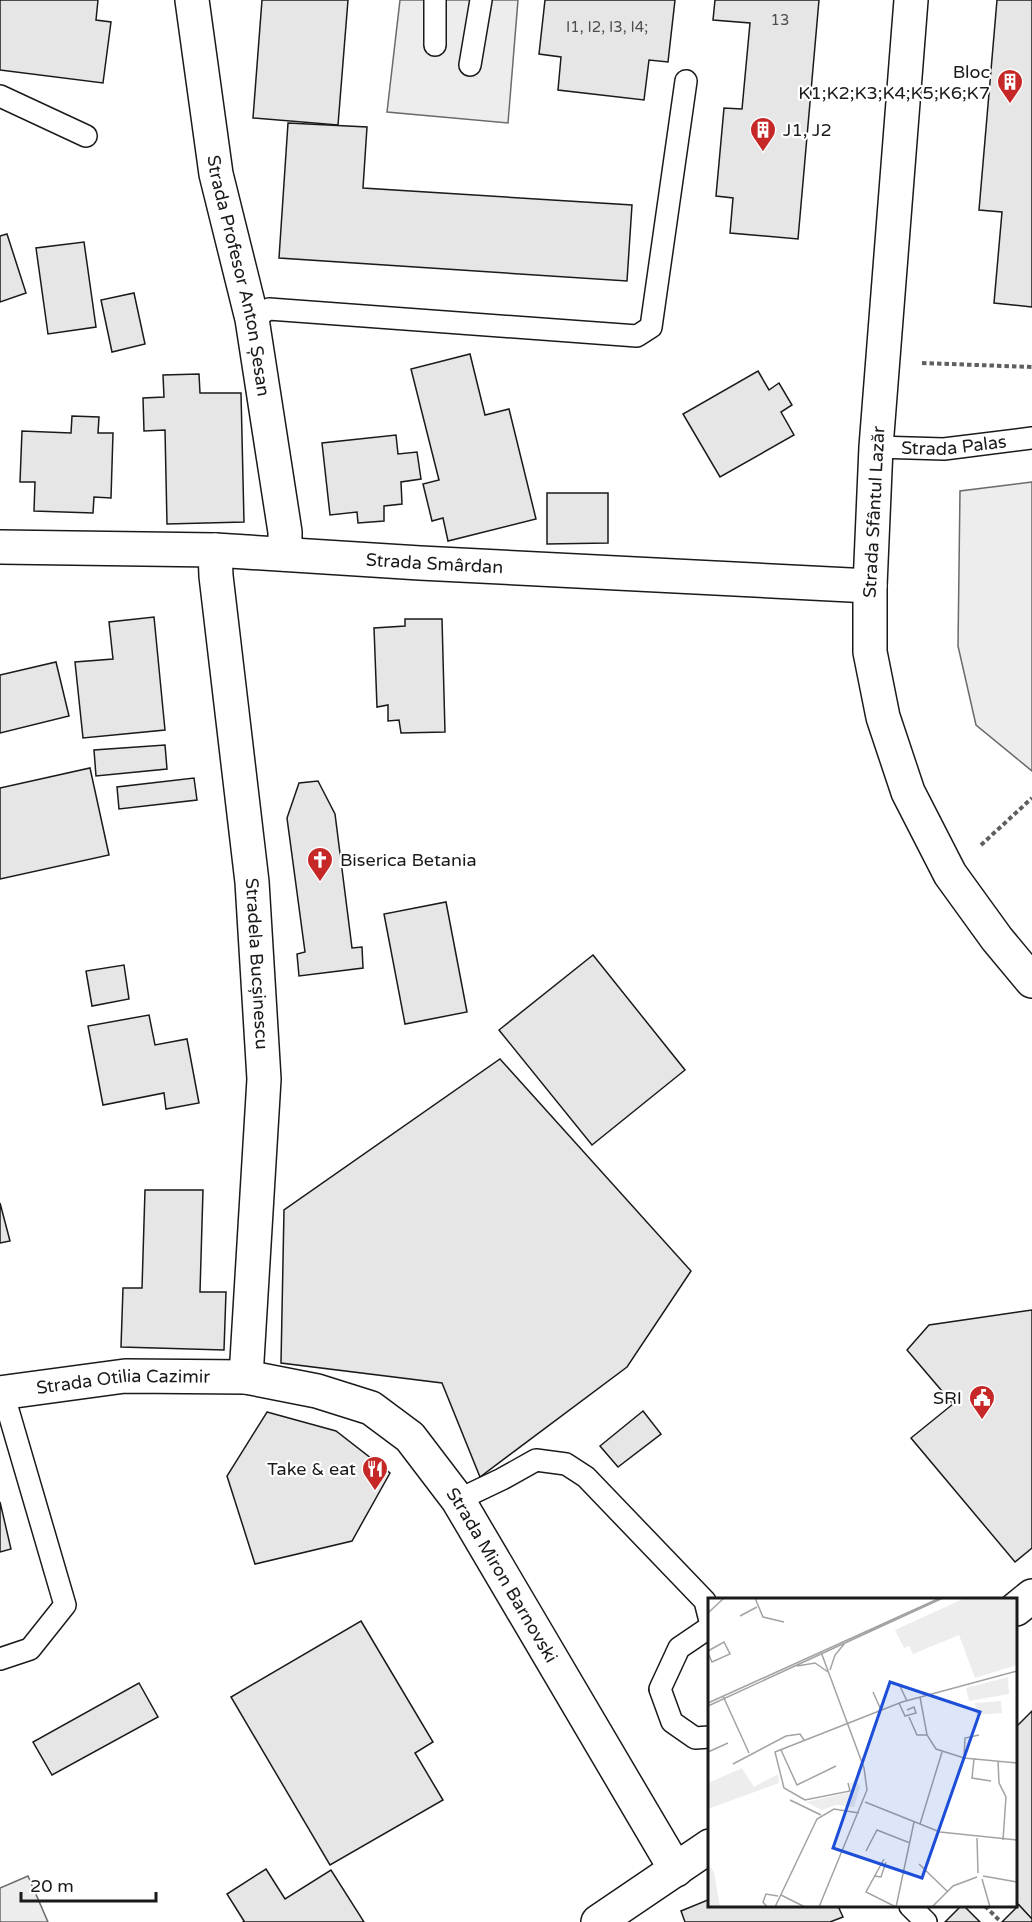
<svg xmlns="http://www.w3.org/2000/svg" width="1032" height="1922" font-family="'Varela Round',sans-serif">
  <rect width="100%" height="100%" fill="#fff"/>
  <g fill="#ededed" stroke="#6a6a6a" stroke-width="1.5">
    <path d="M400,0H518L508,123L387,112Z"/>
    <path d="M1032,482V771L976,725L958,646L960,491Z"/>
    <path d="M28,1876L48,1922H0V1888Z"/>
  </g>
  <g fill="#e6e6e6" stroke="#1a1a1a" stroke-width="1.5">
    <path d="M0,0H98L96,20L111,22L103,83L0,70Z"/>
    <path d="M262,0H348L338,125L253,118Z"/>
    <path d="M545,0H675L668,62L649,60L644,100L558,90L561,57L539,54Z"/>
    <path d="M715,0H819L798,239L730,233L733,198L716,196L724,108L742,109L750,23L713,20Z"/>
    <path d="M997,0H1032V307L994,303L1002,212L979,210Z"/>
    <path d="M288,123L367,127L363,188L632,205L627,281L279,258Z"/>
    <path d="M7,234L26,293L0,302V236Z"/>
    <path d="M84,242L96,327L48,334L36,248Z"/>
    <path d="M134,293L145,344L112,352L101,300Z"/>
    <path d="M470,354L485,415L509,409L536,519L448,541L443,518L432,521L423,484L439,480L411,369Z"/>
    <path d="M758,371L769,390L779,383L792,405L781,412L794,435L720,477L683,414Z"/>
    <path d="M199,374L200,393H241L244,522L167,524L165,430L144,431L143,398L164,397L163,375Z"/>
    <path d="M72,416L99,417L98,433H113L111,498L94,497L93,513L34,511L35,482H20L22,431L71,433Z"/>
    <path d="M396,435L398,454L417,452L421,479L401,482L402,504L384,506V521L358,523L357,512L330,515L322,443Z"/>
    <path d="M547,493H608V543L547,544Z"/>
    <path d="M154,617L165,730L83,738L75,662L113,659L109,622Z"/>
    <path d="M405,619H442L445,732L401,733L399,720L388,721V705L377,707L374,628L405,626Z"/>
    <path d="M56,662L69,716L0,733V675Z"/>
    <path d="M165,745L167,769L96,776L94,750Z"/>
    <path d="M90,768L109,855L0,879V788Z"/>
    <path d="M194,778L197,800L119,809L117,787Z"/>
    <path d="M318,781L335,814L352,948L362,947L363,968L299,976L297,954L305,952L287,818L299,783Z"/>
    <path d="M446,902L467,1012L405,1024L384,914Z"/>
    <path d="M593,955L685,1070L592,1145L499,1030Z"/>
    <path d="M124,965L129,999L92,1006L86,971Z"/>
    <path d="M149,1015L155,1045L187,1039L199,1103L166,1109L164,1093L103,1105L88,1026Z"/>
    <path d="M500,1059L691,1271L627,1367L480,1477L442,1383L281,1363L284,1210Z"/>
    <path d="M145,1190H203L200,1292H226L224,1350L121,1347L123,1288H142Z"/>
    <path d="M0,1203L10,1241L0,1243Z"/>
    <path d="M1032,1310V1548L1015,1562L911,1438L953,1404L907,1350L929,1325Z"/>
    <path d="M643,1411L661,1434L618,1467L600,1446Z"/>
    <path d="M267,1412L336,1431L390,1473L352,1541L255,1564L227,1476Z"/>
    <path d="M0,1502L11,1549L0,1552Z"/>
    <path d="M361,1621L433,1742L415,1753L443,1800L330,1865L231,1697Z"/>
    <path d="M139,1683L158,1717L52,1775L33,1742Z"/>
    <path d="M1032,1711V1919L1016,1902V1727Z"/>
    <path d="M266,1869L285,1899L331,1870L364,1922H243L244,1921L227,1894Z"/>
    <path d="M710,1899V1906H838L843,1917L830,1922H685L681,1911Z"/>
    <path d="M1019,1905L1032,1919V1922H1002Z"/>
    <path d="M961,1906H964L980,1922H945Z"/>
  </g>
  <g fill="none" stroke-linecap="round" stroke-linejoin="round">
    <defs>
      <g id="lane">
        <path d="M435,45V0"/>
        <path d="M470,65L481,0"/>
        <path d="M0,96L86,136"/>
        <path d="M252,319L269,309L637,336L651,327L686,81"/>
        <path id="s1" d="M876,447L944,449L1032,438"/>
        <path d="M458,1500L502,1479L536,1460L566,1464L586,1477L705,1601L710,1621"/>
        <path d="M710,1627L679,1648L660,1689L672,1722L695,1738L710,1737"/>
        <path d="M0,1659L30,1649L65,1605L3,1393"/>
        <path d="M910,1906L926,1922"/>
      </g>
      <g id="street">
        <path id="s2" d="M192,0L216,174L252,319L285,532V554"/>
        <path id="s3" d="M215,550L216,576L252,882L264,1079L246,1377"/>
        <path id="s4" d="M0,1393L125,1376L246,1377L317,1391L371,1408L410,1437L458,1500L676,1870"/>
      </g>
      <g id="secondary">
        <path d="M911,0L876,447L870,586V652L883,717L908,792L950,874L997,939L1032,981"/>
        <path id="s5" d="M0,547L215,550L420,563L870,586"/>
        <path d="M1016,1609L1032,1596"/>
        <path d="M598,1922L710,1846"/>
      </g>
    </defs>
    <use href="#lane" stroke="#1a1a1a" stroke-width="24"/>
    <use href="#street" stroke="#1a1a1a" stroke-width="36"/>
    <use href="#secondary" stroke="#1a1a1a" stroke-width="36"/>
    <g stroke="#5f5f5f" stroke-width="4" stroke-dasharray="4.5 3" stroke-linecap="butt">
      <path d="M922,363L1032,367"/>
      <path d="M981,845L1032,798"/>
      <path d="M985,1906L1001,1922"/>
    </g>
    <use href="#lane" stroke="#fff" stroke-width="21"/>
    <use href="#street" stroke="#fff" stroke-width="33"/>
    <use href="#secondary" stroke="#fff" stroke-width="33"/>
  </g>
  <defs>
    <symbol id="building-pin" viewBox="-11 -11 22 30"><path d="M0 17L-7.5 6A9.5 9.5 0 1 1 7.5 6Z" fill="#c62828" stroke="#fff"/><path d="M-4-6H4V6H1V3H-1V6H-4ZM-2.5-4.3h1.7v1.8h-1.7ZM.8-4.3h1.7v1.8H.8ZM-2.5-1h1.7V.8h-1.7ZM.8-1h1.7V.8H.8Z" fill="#fff"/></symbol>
    <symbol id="church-pin" viewBox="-11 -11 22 30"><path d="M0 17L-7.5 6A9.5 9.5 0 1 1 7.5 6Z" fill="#c62828" stroke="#fff"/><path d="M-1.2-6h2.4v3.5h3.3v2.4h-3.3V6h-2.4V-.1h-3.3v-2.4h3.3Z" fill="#fff"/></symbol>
    <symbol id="civic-pin" viewBox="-11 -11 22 30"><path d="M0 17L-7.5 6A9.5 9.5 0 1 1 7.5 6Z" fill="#c62828" stroke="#fff"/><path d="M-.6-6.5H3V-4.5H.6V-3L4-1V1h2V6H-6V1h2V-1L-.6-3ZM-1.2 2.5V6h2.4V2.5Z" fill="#fff"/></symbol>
    <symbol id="restaurant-pin" viewBox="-11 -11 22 30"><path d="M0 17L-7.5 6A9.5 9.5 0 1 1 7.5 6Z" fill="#c62828" stroke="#fff"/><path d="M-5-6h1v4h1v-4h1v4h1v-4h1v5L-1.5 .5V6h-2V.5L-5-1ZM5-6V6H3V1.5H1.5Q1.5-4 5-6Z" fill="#fff"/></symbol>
  </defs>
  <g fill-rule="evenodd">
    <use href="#building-pin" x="995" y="67" width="30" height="40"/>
    <use href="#building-pin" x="748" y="115" width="30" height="40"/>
    <use href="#church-pin" x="305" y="845" width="30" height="40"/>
    <use href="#civic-pin" x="967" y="1383" width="30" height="40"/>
    <use href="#restaurant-pin" x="360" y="1454" width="30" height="40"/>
  </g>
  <g text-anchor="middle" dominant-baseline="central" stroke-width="4.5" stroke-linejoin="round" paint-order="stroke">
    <g font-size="15" fill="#4d4d4d">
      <text x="780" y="20">13</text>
      <text x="607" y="27">I1, I2, I3, I4;</text>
    </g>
    <g font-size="18" fill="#1a1a1a" stroke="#fff" text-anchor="end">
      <text x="990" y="72">Bloc<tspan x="990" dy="21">K1;K2;K3;K4;K5;K6;K7</tspan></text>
      <text x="783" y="130" text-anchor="start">J1, J2</text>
      <text x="340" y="860" text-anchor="start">Biserica Betania</text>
      <text x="962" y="1398">SRI</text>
      <text x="356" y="1469">Take &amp; eat</text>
    </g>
    <g font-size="18" fill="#1a1a1a" stroke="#fff">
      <text stroke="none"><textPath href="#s2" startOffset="280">Strada Profesor Anton Șesan</textPath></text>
      <text stroke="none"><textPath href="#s1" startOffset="78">Strada Palas</textPath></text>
      <text transform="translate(874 512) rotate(-87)">Strada Sfântul Lazăr</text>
      <text stroke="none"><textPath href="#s5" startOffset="435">Strada Smârdan</textPath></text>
      <text stroke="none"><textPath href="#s3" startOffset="416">Stradela Bucșinescu</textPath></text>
      <text stroke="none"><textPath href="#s4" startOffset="124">Strada Otilia Cazimir</textPath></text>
      <text stroke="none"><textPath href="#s4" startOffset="591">Strada Miron Barnovski</textPath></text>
    </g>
  </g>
  <g transform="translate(708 1598)">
    <rect width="309" height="309" fill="#fff"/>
    <path d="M257,0H309V67L267,80L251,37L205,56L201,48L196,50L187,32ZM300,79L301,96L261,103L258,90ZM293,103L294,115L268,117L267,105ZM34,170L46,189L70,176L71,185L0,211V185ZM148,182L152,189L146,209L128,207L114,212L98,204L143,194L142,185ZM0,266L6,274L12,309H0Z" fill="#ededed"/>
    <path fill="none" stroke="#a3a3a3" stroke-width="1.5" d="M47,0L55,19L76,24M0,15L16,0M32,18L49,9M0,53L16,44L22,56L4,64L0,55M89,68L107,65L120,74M122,72L127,57L137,45M191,86L199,103M165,94L173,112M15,98L41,155M212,99L219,137L228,151L256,160L309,165M0,105L232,0M191,105L197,118L208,115L206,109L199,112M0,108L235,0M201,119L209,137H219M73,152L89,187L128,168M0,154L20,145M256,160L257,140L271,137M266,161L264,180L283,183M290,163L291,185L298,199L295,242M25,166L78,138L92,136L96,142M140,185L142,193L97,202L76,190L67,154L194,104L309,73M82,202L113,217M157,204L232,234L309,242M212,226L234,154M269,240L270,275M158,253L169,232L202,245M176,261L158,294L188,309M211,266L239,293M166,278L173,279L178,264M275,278L309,284M274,281L282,309M73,297L97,309M59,309L55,304L58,296L70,298M67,309L109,221L126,211L151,215M111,309L159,192L156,170L113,54M188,309L206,224M224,309L245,288L269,279"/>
    <path fill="#1d4ed8" fill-opacity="0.15" stroke="#1d4ed8" stroke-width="3" d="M182,84L272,114L214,280L125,250Z"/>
    <rect width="309" height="309" fill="none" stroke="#1a1a1a" stroke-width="3"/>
  </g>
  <path d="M21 1892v9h135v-9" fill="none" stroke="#1a1a1a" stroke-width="3"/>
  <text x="30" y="1892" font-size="18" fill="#1a1a1a" stroke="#ffffff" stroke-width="4.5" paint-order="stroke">20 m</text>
</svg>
